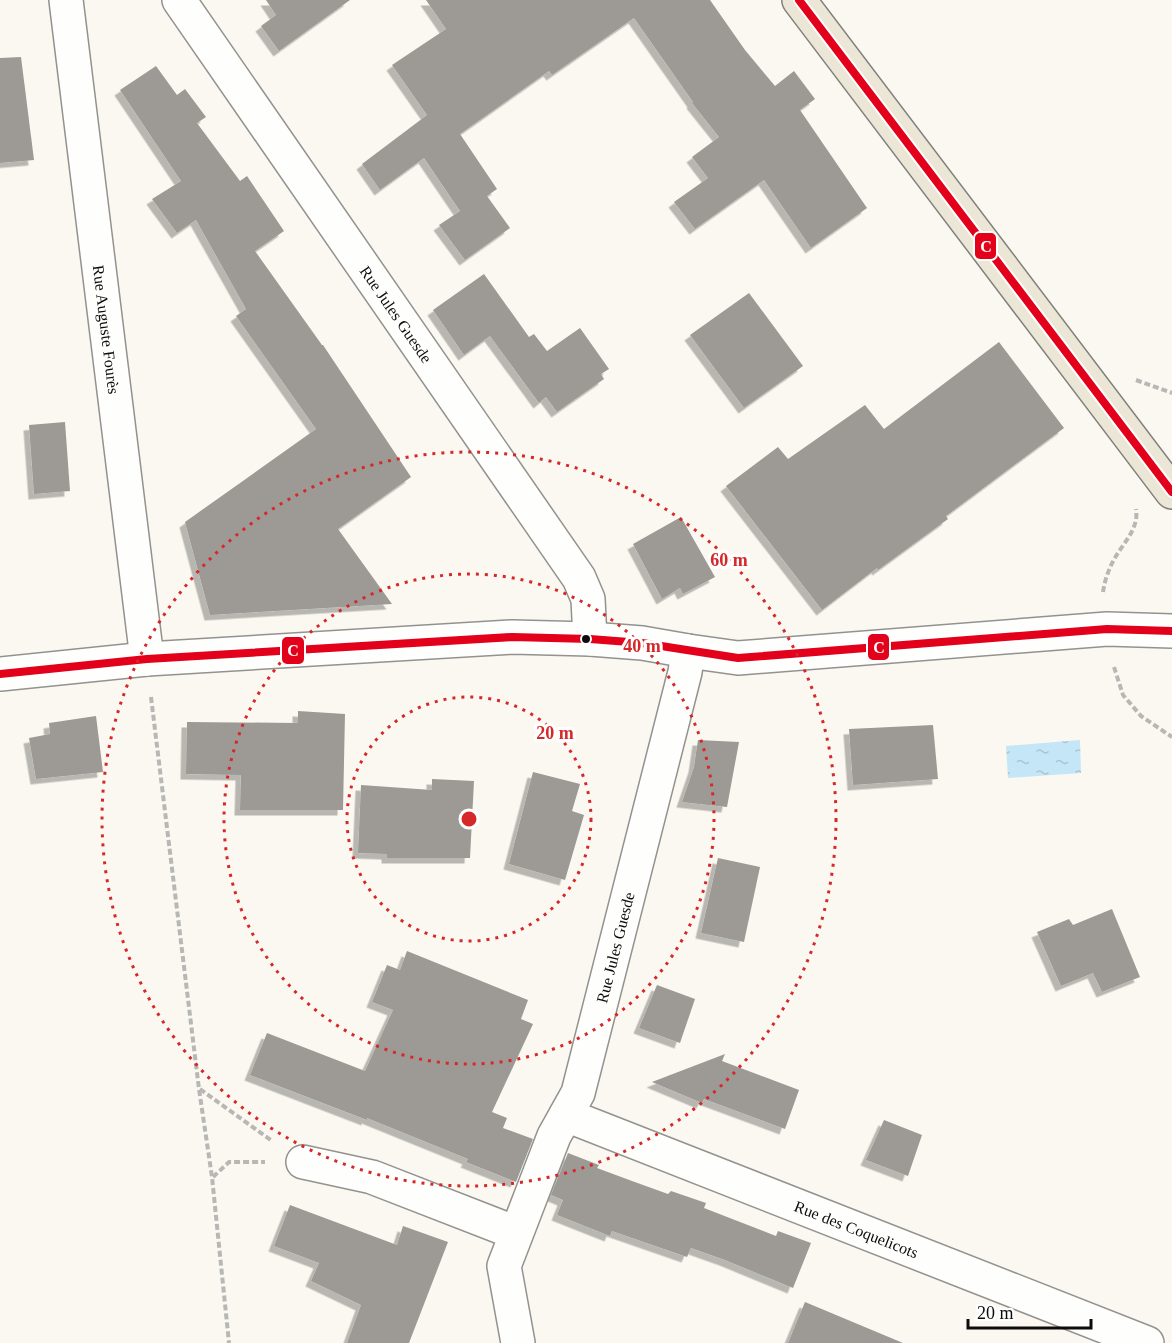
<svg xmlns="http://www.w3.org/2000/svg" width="1172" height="1343" font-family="'Times New Roman',serif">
  <defs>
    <pattern id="water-ripples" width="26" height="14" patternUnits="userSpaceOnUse" patternTransform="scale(1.5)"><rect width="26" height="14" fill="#c5e6f6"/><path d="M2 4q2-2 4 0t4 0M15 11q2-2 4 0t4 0" fill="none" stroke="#a8c4d2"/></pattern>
    <filter id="shadow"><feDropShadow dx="-5.5" dy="5.5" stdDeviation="0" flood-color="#0004"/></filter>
  </defs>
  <rect width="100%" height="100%" fill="#faf8f0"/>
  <path fill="url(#water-ripples)" d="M1080,740L1081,773L1008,778L1006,746Z"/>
  <g fill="#9d9a96" filter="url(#shadow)">
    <path d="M266,0H350L279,51L261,26L276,15Z"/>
    <path d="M426,0H710L745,50L775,86L794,71L815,99L800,110L867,208L811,248L764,180L695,229L674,202L708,178L692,157L719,137L692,103L693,102L634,18L552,75L549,71L460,134L497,189L487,196L510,228L465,260L439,225L460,211L424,158L380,190L362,164L427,115L392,65L446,29Z"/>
    <path d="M21,57L34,160L0,163V58Z"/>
    <path d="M156,66L177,95L185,89L206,117L197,123L240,181L247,176L284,231L255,251L322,345H323L411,477L338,529L392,604L210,615L185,522L316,429L236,316L246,309L196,220L177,233L152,199L181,181L120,90Z"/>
    <path d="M484,274L529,337L534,334L547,351L580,328L609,369L601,374L604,379L557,412L546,397L539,403L490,336L464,355L433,310Z"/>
    <path d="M749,293L803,366L744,408L690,335Z"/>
    <path d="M999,342L1064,428L946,516L948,519L878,570L877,568L822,610L726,486L778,447L788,459L865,405L884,429Z"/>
    <path d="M65,422L70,491L34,494L29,425Z"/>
    <path d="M681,517L715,577L683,594L680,588L662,599L633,544Z"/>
    <path d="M298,711L345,714L343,810H240L241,775L186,774L187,722L298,723Z"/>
    <path d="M96,716L103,772L36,779L29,738L50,734L49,723Z"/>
    <path d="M933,725L938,779L853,785L849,729Z"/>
    <path d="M698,740L739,742L727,807L682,802L694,767Z"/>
    <path d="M533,772L580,784L572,811L584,815L565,880L509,864Z"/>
    <path d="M432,779L474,781L470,858H387V854L358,853L361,785L432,790Z"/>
    <path d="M718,858L760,867L744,942L701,933Z"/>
    <path d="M1112,909L1140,977L1102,992L1093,973L1061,986L1037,932L1069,919L1073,925Z"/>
    <path d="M407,951L528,1000L521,1019L533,1024L492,1112L507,1118L503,1128L533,1139L516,1182L466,1162L468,1159L367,1118V1120L250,1075L267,1033L365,1071L393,1010L372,1002L387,965L400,970Z"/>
    <path d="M657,985L695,999L680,1043L639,1028Z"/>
    <path d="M725,1054L722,1061L799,1090L785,1129L704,1099L702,1103L652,1082Z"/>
    <path d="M884,1120L922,1135L908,1176L866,1160Z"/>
    <path d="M568,1153L599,1165L597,1168L632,1181L668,1194L671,1191L706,1203L704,1208L776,1236L778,1231L811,1243L793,1288L725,1260L691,1248L687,1257L612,1231L610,1236L557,1215L563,1200L551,1195Z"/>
    <path d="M290,1205L397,1245L403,1226L448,1242L409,1343H347L361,1305L311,1281L319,1263L274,1246Z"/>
    <path d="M805,1302L903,1343H788Z"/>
  </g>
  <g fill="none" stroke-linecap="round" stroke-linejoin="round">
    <defs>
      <g id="minor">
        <path id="s1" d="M66,0L147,659"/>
        <path id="s2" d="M179,0L579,578L588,599L590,639"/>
        <path id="s3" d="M566,1115L1147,1343"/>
        <path d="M303,1162L372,1177L516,1233"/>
        <path id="s4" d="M518,1343L504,1266L554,1136L578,1093L685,672L688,651"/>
      </g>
      <path id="tertiary" d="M0,674L147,659L512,637L590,639L642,643L688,651L738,658L1107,629L1172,631"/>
      <path id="primary" d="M799,0L1172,492"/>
    </defs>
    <use href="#minor" stroke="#93928f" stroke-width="36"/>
    <use href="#tertiary" stroke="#93928f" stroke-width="36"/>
    <use href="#primary" stroke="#80807c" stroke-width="36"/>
    <g stroke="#b7b7b5" stroke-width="4" stroke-dasharray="6 3" stroke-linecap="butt">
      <path d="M1136,380L1172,393"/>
      <path d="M1103,592C1105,579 1109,568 1116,556C1125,541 1139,528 1136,509"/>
      <path d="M1114,667L1123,695L1141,716L1172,737"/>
      <path d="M151,697L199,1089L212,1177L229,1343"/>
      <path d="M200,1089L272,1141"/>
      <path d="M213,1177L229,1162H265"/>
    </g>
    <use href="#minor" stroke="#fefefd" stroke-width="33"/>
    <use href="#tertiary" stroke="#fefefd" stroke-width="33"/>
    <use href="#primary" stroke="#ece6d7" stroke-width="33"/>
    <defs>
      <g id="bus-1">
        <path d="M799,0L1172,492"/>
        <path d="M0,674L147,659L512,637L590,639L642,643L738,658L1107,629L1172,631"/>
      </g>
    </defs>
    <use href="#bus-1" stroke="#fff" stroke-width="12"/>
    <use href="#bus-1" stroke="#e2001a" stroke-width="8"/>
  </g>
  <g fill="none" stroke="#d62828" stroke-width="3" stroke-dasharray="3 6">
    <circle cx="469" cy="819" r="122"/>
    <circle cx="469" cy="819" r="245"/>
    <circle cx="469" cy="819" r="367"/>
  </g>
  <circle fill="#0c0c0c" stroke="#fff" stroke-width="2" cx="586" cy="639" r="5"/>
  <g text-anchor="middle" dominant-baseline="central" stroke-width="6" stroke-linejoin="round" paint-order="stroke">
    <g font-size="16" fill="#0c0c0c" stroke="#fff">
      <text stroke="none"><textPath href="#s2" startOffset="382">Rue Jules Guesde</textPath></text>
      <text stroke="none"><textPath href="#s1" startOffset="332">Rue Auguste Fourès</textPath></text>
      <text stroke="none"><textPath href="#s4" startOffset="417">Rue Jules Guesde</textPath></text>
      <text stroke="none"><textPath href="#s3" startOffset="312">Rue des Coquelicots</textPath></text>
    </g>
  </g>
  <circle cx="469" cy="819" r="9" fill="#d62828" stroke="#fff" stroke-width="3"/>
  <g font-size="18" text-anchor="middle" font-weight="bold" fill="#d62828" stroke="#fff" stroke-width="6" stroke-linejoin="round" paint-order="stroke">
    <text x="729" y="566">60 m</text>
    <text x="642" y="652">40 m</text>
    <text x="555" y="739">20 m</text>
  </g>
  <g stroke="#fff" stroke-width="2">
    <rect x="974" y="232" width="23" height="28" rx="6" fill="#e2001a"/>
    <rect x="867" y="633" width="23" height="28" rx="6" fill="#e2001a"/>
    <rect x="281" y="636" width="24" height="29" rx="6" fill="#e2001a"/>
  </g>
  <g font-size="16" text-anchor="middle" font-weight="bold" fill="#fff">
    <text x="986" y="252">C</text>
    <text x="879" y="653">C</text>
    <text x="293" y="656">C</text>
  </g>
  <path d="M968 1319v9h123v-9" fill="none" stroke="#0c0c0c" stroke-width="3"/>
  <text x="977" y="1319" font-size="18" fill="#0c0c0c" stroke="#ffffff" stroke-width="4.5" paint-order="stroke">20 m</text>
</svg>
